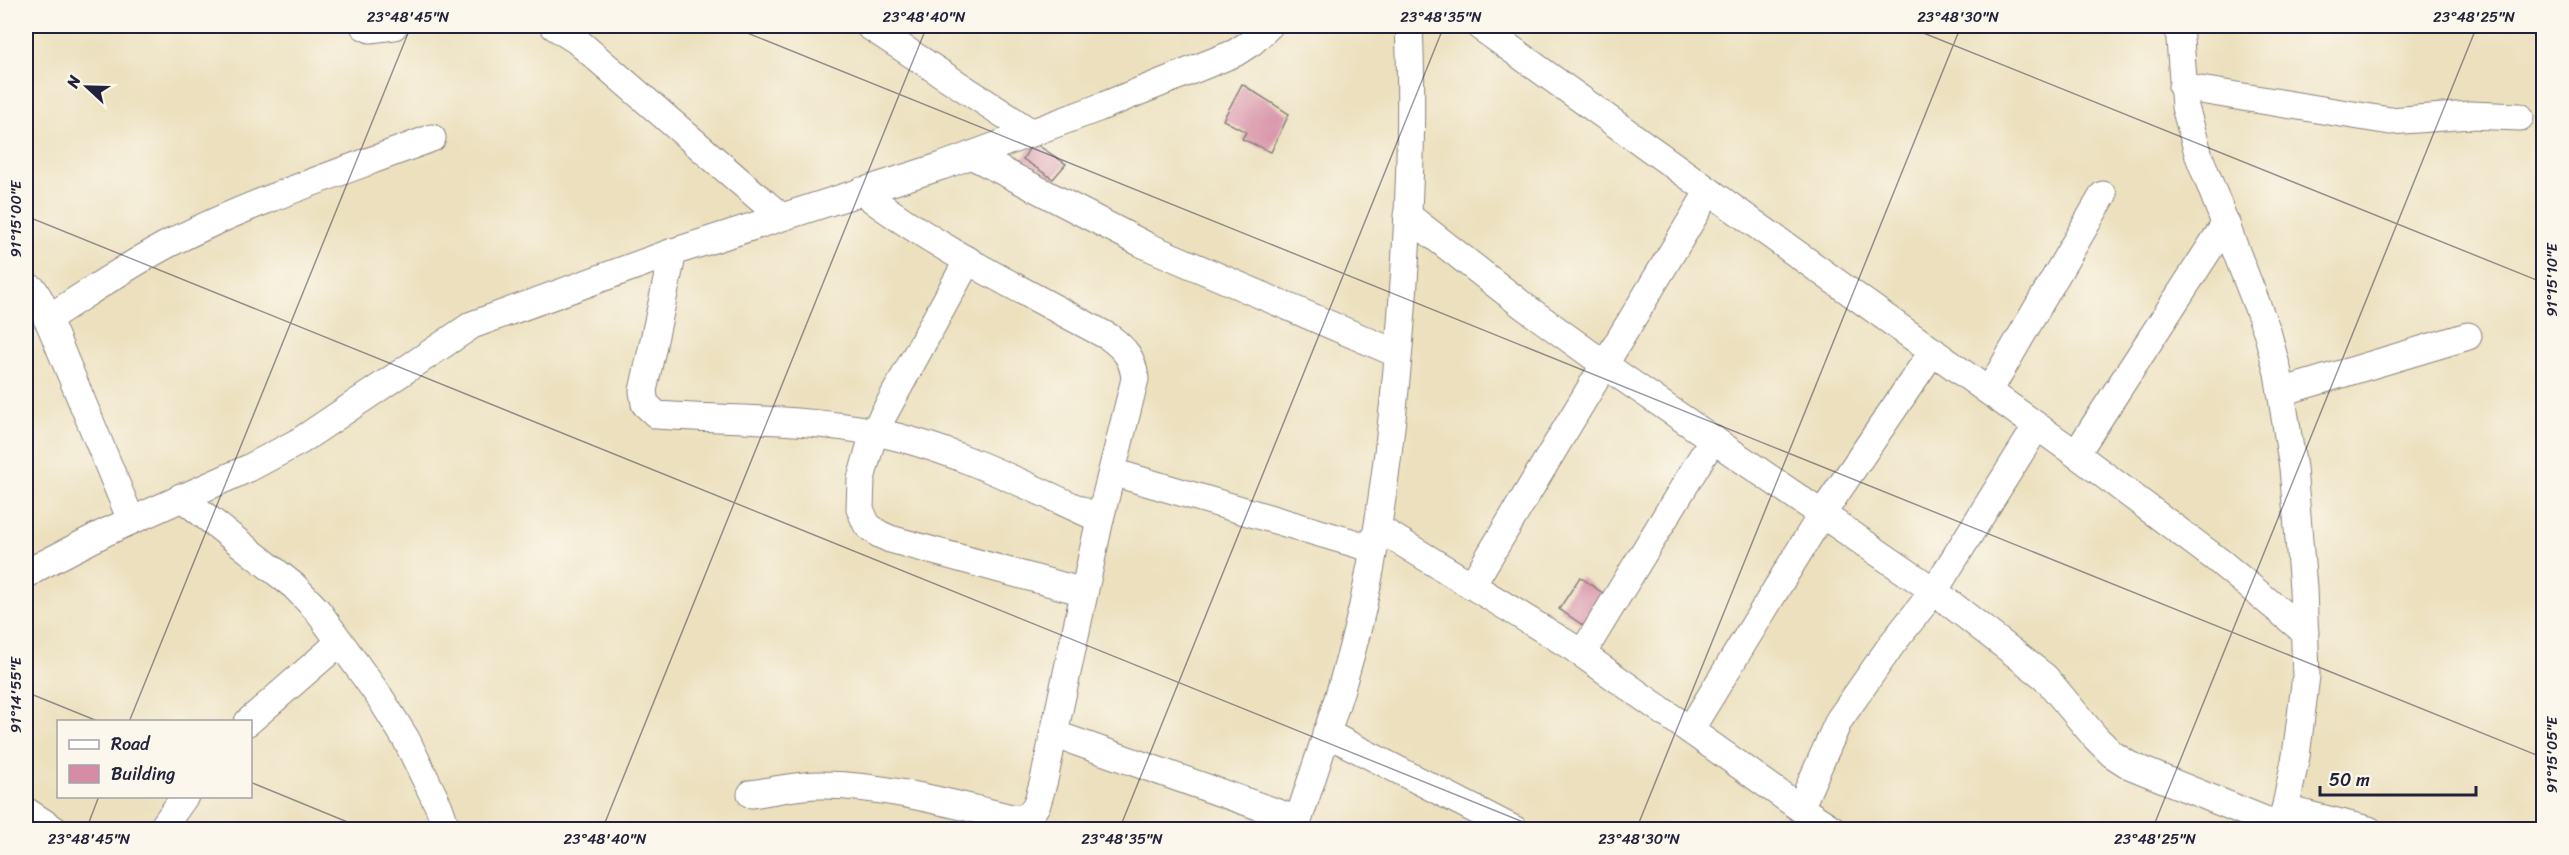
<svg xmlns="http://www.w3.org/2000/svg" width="2569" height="855" font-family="Sriracha,sans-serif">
  <rect width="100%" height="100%" fill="#fbf7ec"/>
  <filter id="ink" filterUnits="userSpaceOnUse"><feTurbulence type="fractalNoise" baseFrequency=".0167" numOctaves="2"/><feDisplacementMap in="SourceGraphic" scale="12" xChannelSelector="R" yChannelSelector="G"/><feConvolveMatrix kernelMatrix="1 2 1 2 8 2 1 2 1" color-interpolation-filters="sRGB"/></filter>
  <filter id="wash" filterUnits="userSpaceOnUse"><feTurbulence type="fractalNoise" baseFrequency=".008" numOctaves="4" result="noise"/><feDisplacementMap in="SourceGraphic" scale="24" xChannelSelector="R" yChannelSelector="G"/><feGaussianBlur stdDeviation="1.35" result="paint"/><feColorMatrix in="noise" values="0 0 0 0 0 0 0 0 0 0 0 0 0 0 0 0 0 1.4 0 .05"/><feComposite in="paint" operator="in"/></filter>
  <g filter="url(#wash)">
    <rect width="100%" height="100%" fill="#ece0be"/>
    <g id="blocks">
      <g fill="#d58ca4">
        <path d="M1242,84L1289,114L1271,152L1242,139L1246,132L1223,120Z"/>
        <path d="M1033,142L1066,164L1053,179L1023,159Z"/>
        <path d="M1580,577L1607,596L1590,630L1559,609Z"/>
      </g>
    </g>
  </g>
  <g filter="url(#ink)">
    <use href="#blocks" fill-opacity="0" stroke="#87817c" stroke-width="1.5"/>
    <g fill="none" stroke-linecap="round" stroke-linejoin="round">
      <defs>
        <g id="minor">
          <path d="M364,26L370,29L394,26"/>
          <path d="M554,26L576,40L780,216"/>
          <path d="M869,26L1032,133"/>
          <path d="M1479,26L2076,454L2219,561L2305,632"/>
          <path d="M2179,26L2185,107L2199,156L2267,331L2278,373L2293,468L2303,588L2306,676L2296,756L2281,830"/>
          <path d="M2182,87L2390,121L2470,115L2520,117"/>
          <path d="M971,155L1147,246L1398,354"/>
          <path d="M1407,215L1525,307L1622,377L1934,591L2045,677L2095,737L2112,754L2129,765L2282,827"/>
          <path d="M673,252L643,391L645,404L657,415C730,420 803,418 875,432C952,447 1029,487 1100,519"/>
          <path d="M968,260L874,432L861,479L860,509L867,525L879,534L890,539L1084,592"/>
          <path d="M26,285L34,290L40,300L131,520"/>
          <path d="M47,319C88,293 129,264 172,242C255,200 345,171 432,138"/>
          <path d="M1989,391L2103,195"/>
          <path d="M2281,392L2468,336"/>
          <path d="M2076,454L2226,223"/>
          <path d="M1112,472L1374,549"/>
          <path d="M181,497L294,586L317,610L379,696L406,739L439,807L447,830"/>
          <path d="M1378,528L1572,647L1800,808L1834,830"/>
          <path d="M26,575L40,566L104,533L249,468L300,441L472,325L673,252L942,166L1098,108L1235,53L1252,42L1269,26"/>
          <path d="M1472,585L1709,191"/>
          <path d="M1582,654L1713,439"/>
          <path d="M248,722L340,642"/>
          <path d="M1690,730L1822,514L1933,351"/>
          <path d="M1326,733L1515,830"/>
          <path d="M1054,734L1298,820"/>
          <path d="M751,794C774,791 800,784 824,785C888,786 954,804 1016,819L1029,816L1037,804L1044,780L1100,519L1135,379C1133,358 1125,349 1109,337C1024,291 937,249 861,191"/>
          <path d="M1800,808L1839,720L1892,644L1934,591L2037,426"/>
          <path d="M2285,809L2369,830"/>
          <path d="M26,811L55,830"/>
          <path d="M161,830L185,796"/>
          <path d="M1295,830C1321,749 1351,669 1367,586C1383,507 1392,427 1399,347C1408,241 1414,132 1409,26"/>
        </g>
      </defs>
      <use href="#minor" stroke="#87817c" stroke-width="29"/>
      <use href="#minor" stroke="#fff" stroke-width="27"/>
    </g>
  </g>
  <path fill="none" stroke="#22223b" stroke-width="1.5" stroke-opacity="0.45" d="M730,26L2544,758M1906,26L2544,283M26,216L1543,830M26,692L100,722M129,722L411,26M250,782L367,830M86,830L99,796M602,830L927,26M1119,830L1444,26M1636,830L1961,26M2152,830L2477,26"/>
  <rect width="2569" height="855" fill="none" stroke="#fbf7ec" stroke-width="66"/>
  <rect x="57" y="720" width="195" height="78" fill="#fbf7ec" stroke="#a4a2a5" stroke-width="1.5"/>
  <rect x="69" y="740" width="30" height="9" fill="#ffffff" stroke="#a4a2a5" stroke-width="1.5"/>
  <text x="111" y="750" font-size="18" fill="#22223b">Road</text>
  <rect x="69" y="765" width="30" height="18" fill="#d58ca4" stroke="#a4a2a5" stroke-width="1.5"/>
  <text x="111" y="780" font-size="18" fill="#22223b">Building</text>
  <g transform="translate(87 87) rotate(292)" stroke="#fbf7ec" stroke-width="4.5" paint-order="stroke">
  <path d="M0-4.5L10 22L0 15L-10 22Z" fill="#22223b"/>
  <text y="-9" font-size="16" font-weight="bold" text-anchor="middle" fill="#22223b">N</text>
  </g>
  <path d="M2320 786v9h156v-9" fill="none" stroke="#22223b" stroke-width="3"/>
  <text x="2329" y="786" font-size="18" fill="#22223b" stroke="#fbf7ec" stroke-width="4.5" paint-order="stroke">50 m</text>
  <rect x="33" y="33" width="2503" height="789" fill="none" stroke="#22223b" stroke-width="2"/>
  <g font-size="15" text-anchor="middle" fill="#22223b">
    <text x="408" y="22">23°48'45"N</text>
    <text x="924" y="22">23°48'40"N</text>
    <text x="1441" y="22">23°48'35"N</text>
    <text x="1958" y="22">23°48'30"N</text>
    <text x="2474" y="22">23°48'25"N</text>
    <text transform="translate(16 219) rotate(-90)" y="5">91°15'00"E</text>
    <text transform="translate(2552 280) rotate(-90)" y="5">91°15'10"E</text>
    <text transform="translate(16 695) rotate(-90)" y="5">91°14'55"E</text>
    <text transform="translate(2552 755) rotate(-90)" y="5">91°15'05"E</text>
    <text x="89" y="844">23°48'45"N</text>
    <text x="605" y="844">23°48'40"N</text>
    <text x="1122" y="844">23°48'35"N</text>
    <text x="1639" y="844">23°48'30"N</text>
    <text x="2155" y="844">23°48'25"N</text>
  </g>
</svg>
